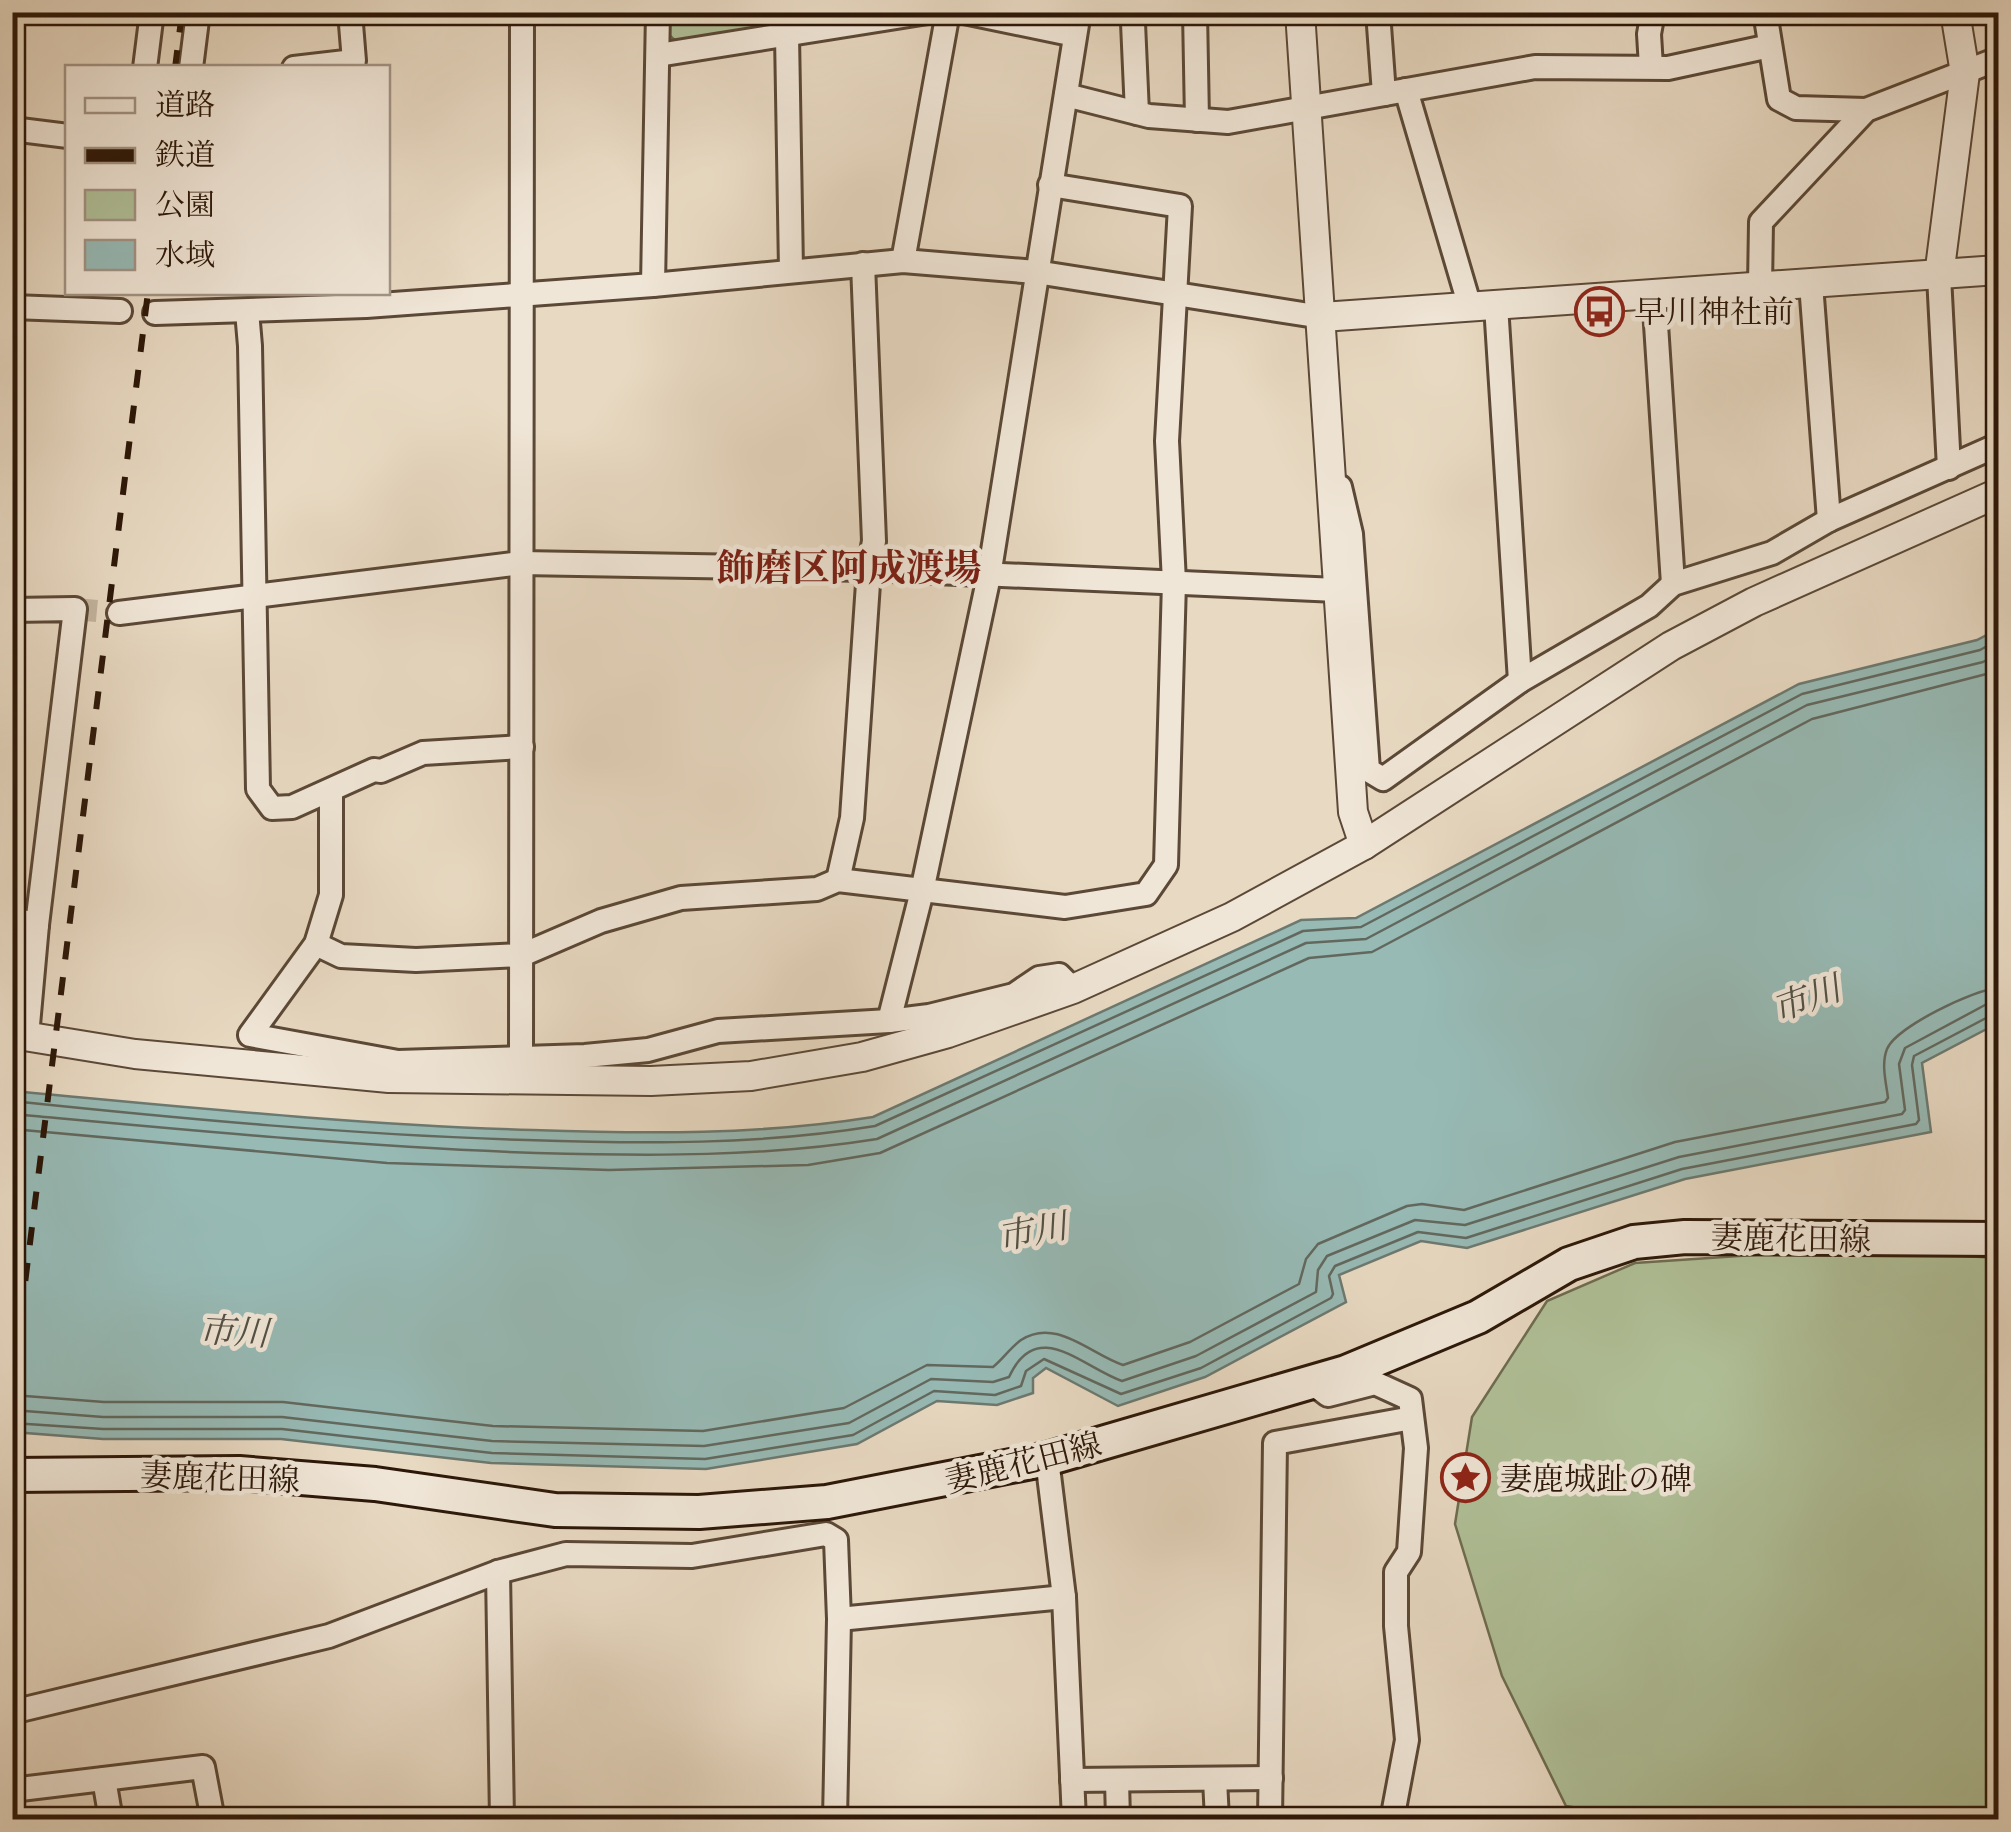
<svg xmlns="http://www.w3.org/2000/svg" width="2011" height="1832" font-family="'Libre Caslon Text','Noto Serif JP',serif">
  <rect width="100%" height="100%" fill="#e8d9c2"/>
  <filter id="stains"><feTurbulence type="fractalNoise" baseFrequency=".002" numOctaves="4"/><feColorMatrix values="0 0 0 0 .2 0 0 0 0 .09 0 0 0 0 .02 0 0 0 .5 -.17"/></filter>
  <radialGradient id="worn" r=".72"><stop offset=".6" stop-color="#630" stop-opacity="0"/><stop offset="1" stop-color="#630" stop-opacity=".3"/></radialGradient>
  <g fill="#b0c098" stroke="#6e6c50" stroke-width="2.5">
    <path d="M667,13H874L678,43L668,34Z"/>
    <path d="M1841,1249L1998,1258V1819L1621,1820L1620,1815L1566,1806L1502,1676L1455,1524L1472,1417L1547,1301L1635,1263Z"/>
  </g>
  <path fill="#97bab5" stroke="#6c7970" stroke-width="2.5" d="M1998,629V1023L1922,1063L1931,1132L1685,1179L1467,1248L1421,1241L1339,1275L1346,1302L1205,1377L1118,1406L1046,1368L1033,1378V1393L997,1405L937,1401L857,1444L706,1469L491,1463L281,1439H103L13,1432V1091C186,1107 359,1125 533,1130C646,1134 761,1135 873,1117L1301,920L1356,918L1799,684L1977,640Z"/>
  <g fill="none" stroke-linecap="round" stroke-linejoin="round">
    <g stroke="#62685e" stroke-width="2.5">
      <path d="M12,1101C184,1119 355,1135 527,1140C643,1144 760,1145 875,1126L1303,931L1361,927L1802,694L1980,650L1998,640"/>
      <path d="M12,1114C187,1130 361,1147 536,1153C650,1156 765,1157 877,1139L1306,943L1366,939L1807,705L1983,662L1998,654"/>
      <path d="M12,1129L387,1163L609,1170L808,1165L880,1153L1309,958L1372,952L1812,719L1998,671"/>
      <path d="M12,1395L104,1402H283L493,1426L703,1431L844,1408L927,1365L993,1367C1003,1359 1010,1348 1021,1340C1056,1317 1090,1354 1123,1365L1190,1342L1299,1284L1306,1259L1318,1244L1407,1206L1422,1204L1464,1210L1675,1142L1885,1102L1888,1098C1886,1082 1881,1064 1887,1049C1896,1027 1975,989 1998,988"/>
      <path d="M12,1410L103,1417H282L492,1441L704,1446L849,1423L931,1379L993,1382L1009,1377C1037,1316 1082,1367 1122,1381L1196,1356L1316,1292L1318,1270L1327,1256L1415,1220L1465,1225L1679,1157L1902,1114L1905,1110L1899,1064L1905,1048L1985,1005L1998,1003"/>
      <path d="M12,1423L103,1429H282L492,1453L705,1459L853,1435L934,1391L995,1395L1021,1386L1026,1371L1044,1359L1121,1394L1201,1368L1331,1298L1333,1294L1329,1276L1335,1266L1418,1232L1466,1238L1682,1169L1916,1124L1919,1120L1912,1065L1914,1056L1990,1016L1998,1015"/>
    </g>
    <path stroke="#c2b29d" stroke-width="22" stroke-dasharray="22 11" stroke-linecap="butt" d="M75,609L119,613"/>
    <defs>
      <g id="minor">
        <path d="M964,12L1075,35"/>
        <path d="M1195,12L1197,120"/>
        <path d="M1378,12L1384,94"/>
        <path d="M1765,12L1779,99L1796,108L1866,110"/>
        <path d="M1133,23L1137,113"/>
        <path d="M787,35L791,270"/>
        <path d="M658,55L928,12"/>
        <path d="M1651,67L1649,34L1653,12"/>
        <path d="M145,68L152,12"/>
        <path d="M191,68L198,12"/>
        <path d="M294,68L354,61L350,12"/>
        <path d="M1406,90L1470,307"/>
        <path d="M1066,95L1149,116L1228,122L1535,67L1668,68L1770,46"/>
        <path d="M12,129L68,136"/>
        <path d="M903,261L948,12"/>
        <path d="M1939,276L1949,468"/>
        <path d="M1811,284L1829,520"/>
        <path d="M653,285L658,12"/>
        <path d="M1760,287L1761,222L1866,110L1998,59"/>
        <path d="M1654,294L1673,584"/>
        <path d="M1496,305L1520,681"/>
        <path d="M12,307L120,311"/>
        <path d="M247,311L250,346L258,789L272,808L292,807L374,770L381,771L423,753L522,747"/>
        <path d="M155,313L366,306L653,285L903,261L1036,272L1322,317"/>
        <path d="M1340,487L1351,534L1368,770L1383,779L1520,681L1649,606L1673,584L1772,553L1829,520L1998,445"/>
        <path d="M12,610L75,609L37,925L27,1036"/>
        <path d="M119,613L521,563L869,569L1337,590"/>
        <path d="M331,791V895L316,944L250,1035L398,1062"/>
        <path d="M838,880L852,818L869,569L874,541L863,264"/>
        <path d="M12,918L37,925"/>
        <path d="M316,944L341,956L416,960L522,955L601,921L681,898L817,889L838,880L1065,907L1146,894L1166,865L1174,582L1167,441L1180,206L1050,185"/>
        <path d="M889,1021L922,891L989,576L1079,12"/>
        <path d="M521,1061L522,12"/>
        <path d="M389,1078L398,1062L585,1056L648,1050L718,1031L889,1021L929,1016L1014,995L1039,978L1059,975L1073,989"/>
        <path d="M1311,1382L1328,1395L1375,1383L1410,1399L1416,1448L1409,1552L1396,1572V1626L1407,1740L1392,1820"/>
        <path d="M1047,1459L1064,1597L1074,1820"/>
        <path d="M498,1572L502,1820"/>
        <path d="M839,1619L1064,1597"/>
        <path d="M12,1712L329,1636L498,1572L566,1554L692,1556L826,1534L836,1540L839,1619L835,1820"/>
        <path d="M104,1779L111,1820"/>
        <path d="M1215,1779L1217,1820"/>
        <path d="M1072,1780L1271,1778"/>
        <path d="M1117,1780L1118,1820"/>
        <path d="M12,1790L203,1767L213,1820"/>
        <path d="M1270,1820L1275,1443L1412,1418"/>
      </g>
      <g id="tertiary">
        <path d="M1300,12L1353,812L1364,845"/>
        <path d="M1939,276L1965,73L1955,12"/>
        <path d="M1322,317L1998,270"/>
        <path d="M12,1034L135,1054L389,1078L651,1081L751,1076L862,1057L948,1033L1073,989L1232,917L1364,845L1671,646L1754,602L1998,493"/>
      </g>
      <path id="secondary" d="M12,1475L239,1473L375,1484L555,1510L699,1512L827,1502L1047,1459L1346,1372L1478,1317L1569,1264L1634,1242L1685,1237L1998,1239"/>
    </defs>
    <use href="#minor" stroke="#5b4836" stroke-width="28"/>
    <use href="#tertiary" stroke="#5b4836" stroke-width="32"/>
    <use href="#secondary" stroke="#2c1708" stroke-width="38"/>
    <use href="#minor" stroke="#f0e6d7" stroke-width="22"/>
    <use href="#tertiary" stroke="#f0e6d7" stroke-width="28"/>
    <use href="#secondary" stroke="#f0e6d7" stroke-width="32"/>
    <g stroke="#2c1708" stroke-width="6" stroke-dasharray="18 18" stroke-linecap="butt">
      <path d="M175,68L182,12"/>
      <path d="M12,1388L148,292"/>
    </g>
  </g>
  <defs>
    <symbol id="bus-ring" viewBox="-11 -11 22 22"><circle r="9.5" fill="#f0e6d7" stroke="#8f2418" stroke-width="1.5"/><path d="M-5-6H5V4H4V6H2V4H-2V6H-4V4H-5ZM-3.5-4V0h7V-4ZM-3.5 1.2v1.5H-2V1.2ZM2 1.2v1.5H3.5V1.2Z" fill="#8f2418"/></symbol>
    <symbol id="sight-ring" viewBox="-11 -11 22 22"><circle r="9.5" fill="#f0e6d7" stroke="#8f2418" stroke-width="1.5"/><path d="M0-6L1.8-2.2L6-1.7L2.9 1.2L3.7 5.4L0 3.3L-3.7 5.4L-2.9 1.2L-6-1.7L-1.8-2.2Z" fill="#8f2418"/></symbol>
  </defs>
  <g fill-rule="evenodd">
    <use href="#bus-ring" x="1572" y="284" width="55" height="55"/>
    <use href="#sight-ring" x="1438" y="1450" width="55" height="55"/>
  </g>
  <g text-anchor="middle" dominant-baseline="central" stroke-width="9" stroke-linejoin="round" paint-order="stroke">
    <g font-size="32" fill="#2c1708" stroke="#f0e6d7" text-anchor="start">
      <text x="1634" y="311">早川神社前</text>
      <text x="1500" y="1478">妻鹿城趾の碑</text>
    </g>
    <g font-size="32" fill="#2c1708" stroke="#f0e6d7">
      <text transform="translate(1791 1238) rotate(1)">妻鹿花田線</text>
      <text transform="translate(1023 1462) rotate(-14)">妻鹿花田線</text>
      <text transform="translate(220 1477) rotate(2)">妻鹿花田線</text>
    </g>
    <g font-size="35" font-style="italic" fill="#515045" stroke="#f0e6d7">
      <text transform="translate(1806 998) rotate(-20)">市川</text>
      <text transform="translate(1032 1231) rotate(-11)">市川</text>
      <text transform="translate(234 1331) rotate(3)">市川</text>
    </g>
    <g font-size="38" font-weight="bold" fill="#7a1f14" stroke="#f0e6d7">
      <text x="849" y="567">飾磨区阿成渡場</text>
    </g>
  </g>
  <rect width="2011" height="1832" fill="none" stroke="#e8d9c2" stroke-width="50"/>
  <rect x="15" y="15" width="1981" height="1802" fill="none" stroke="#2c1708" stroke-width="5"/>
  <rect x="25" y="25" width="1961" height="1782" fill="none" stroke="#2c1708" stroke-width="2.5"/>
  <rect x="65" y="65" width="325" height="230" fill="#f0e6d7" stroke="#a29384" stroke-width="2.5"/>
  <rect x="85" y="98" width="50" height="15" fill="#f0e6d7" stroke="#a29384" stroke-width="2.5"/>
  <text x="155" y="115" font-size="30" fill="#2c1708">道路</text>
  <rect x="85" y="148" width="50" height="15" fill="#2c1708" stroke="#a29384" stroke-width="2.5"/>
  <text x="155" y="165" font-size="30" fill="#2c1708">鉄道</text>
  <rect x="85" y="190" width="50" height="30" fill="#b0c098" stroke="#a29384" stroke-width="2.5"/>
  <text x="155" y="215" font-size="30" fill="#2c1708">公園</text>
  <rect x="85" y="240" width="50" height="30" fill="#97bab5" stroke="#a29384" stroke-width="2.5"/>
  <text x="155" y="265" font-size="30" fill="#2c1708">水域</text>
  <rect width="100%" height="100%" filter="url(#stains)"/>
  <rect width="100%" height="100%" fill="url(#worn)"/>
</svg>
